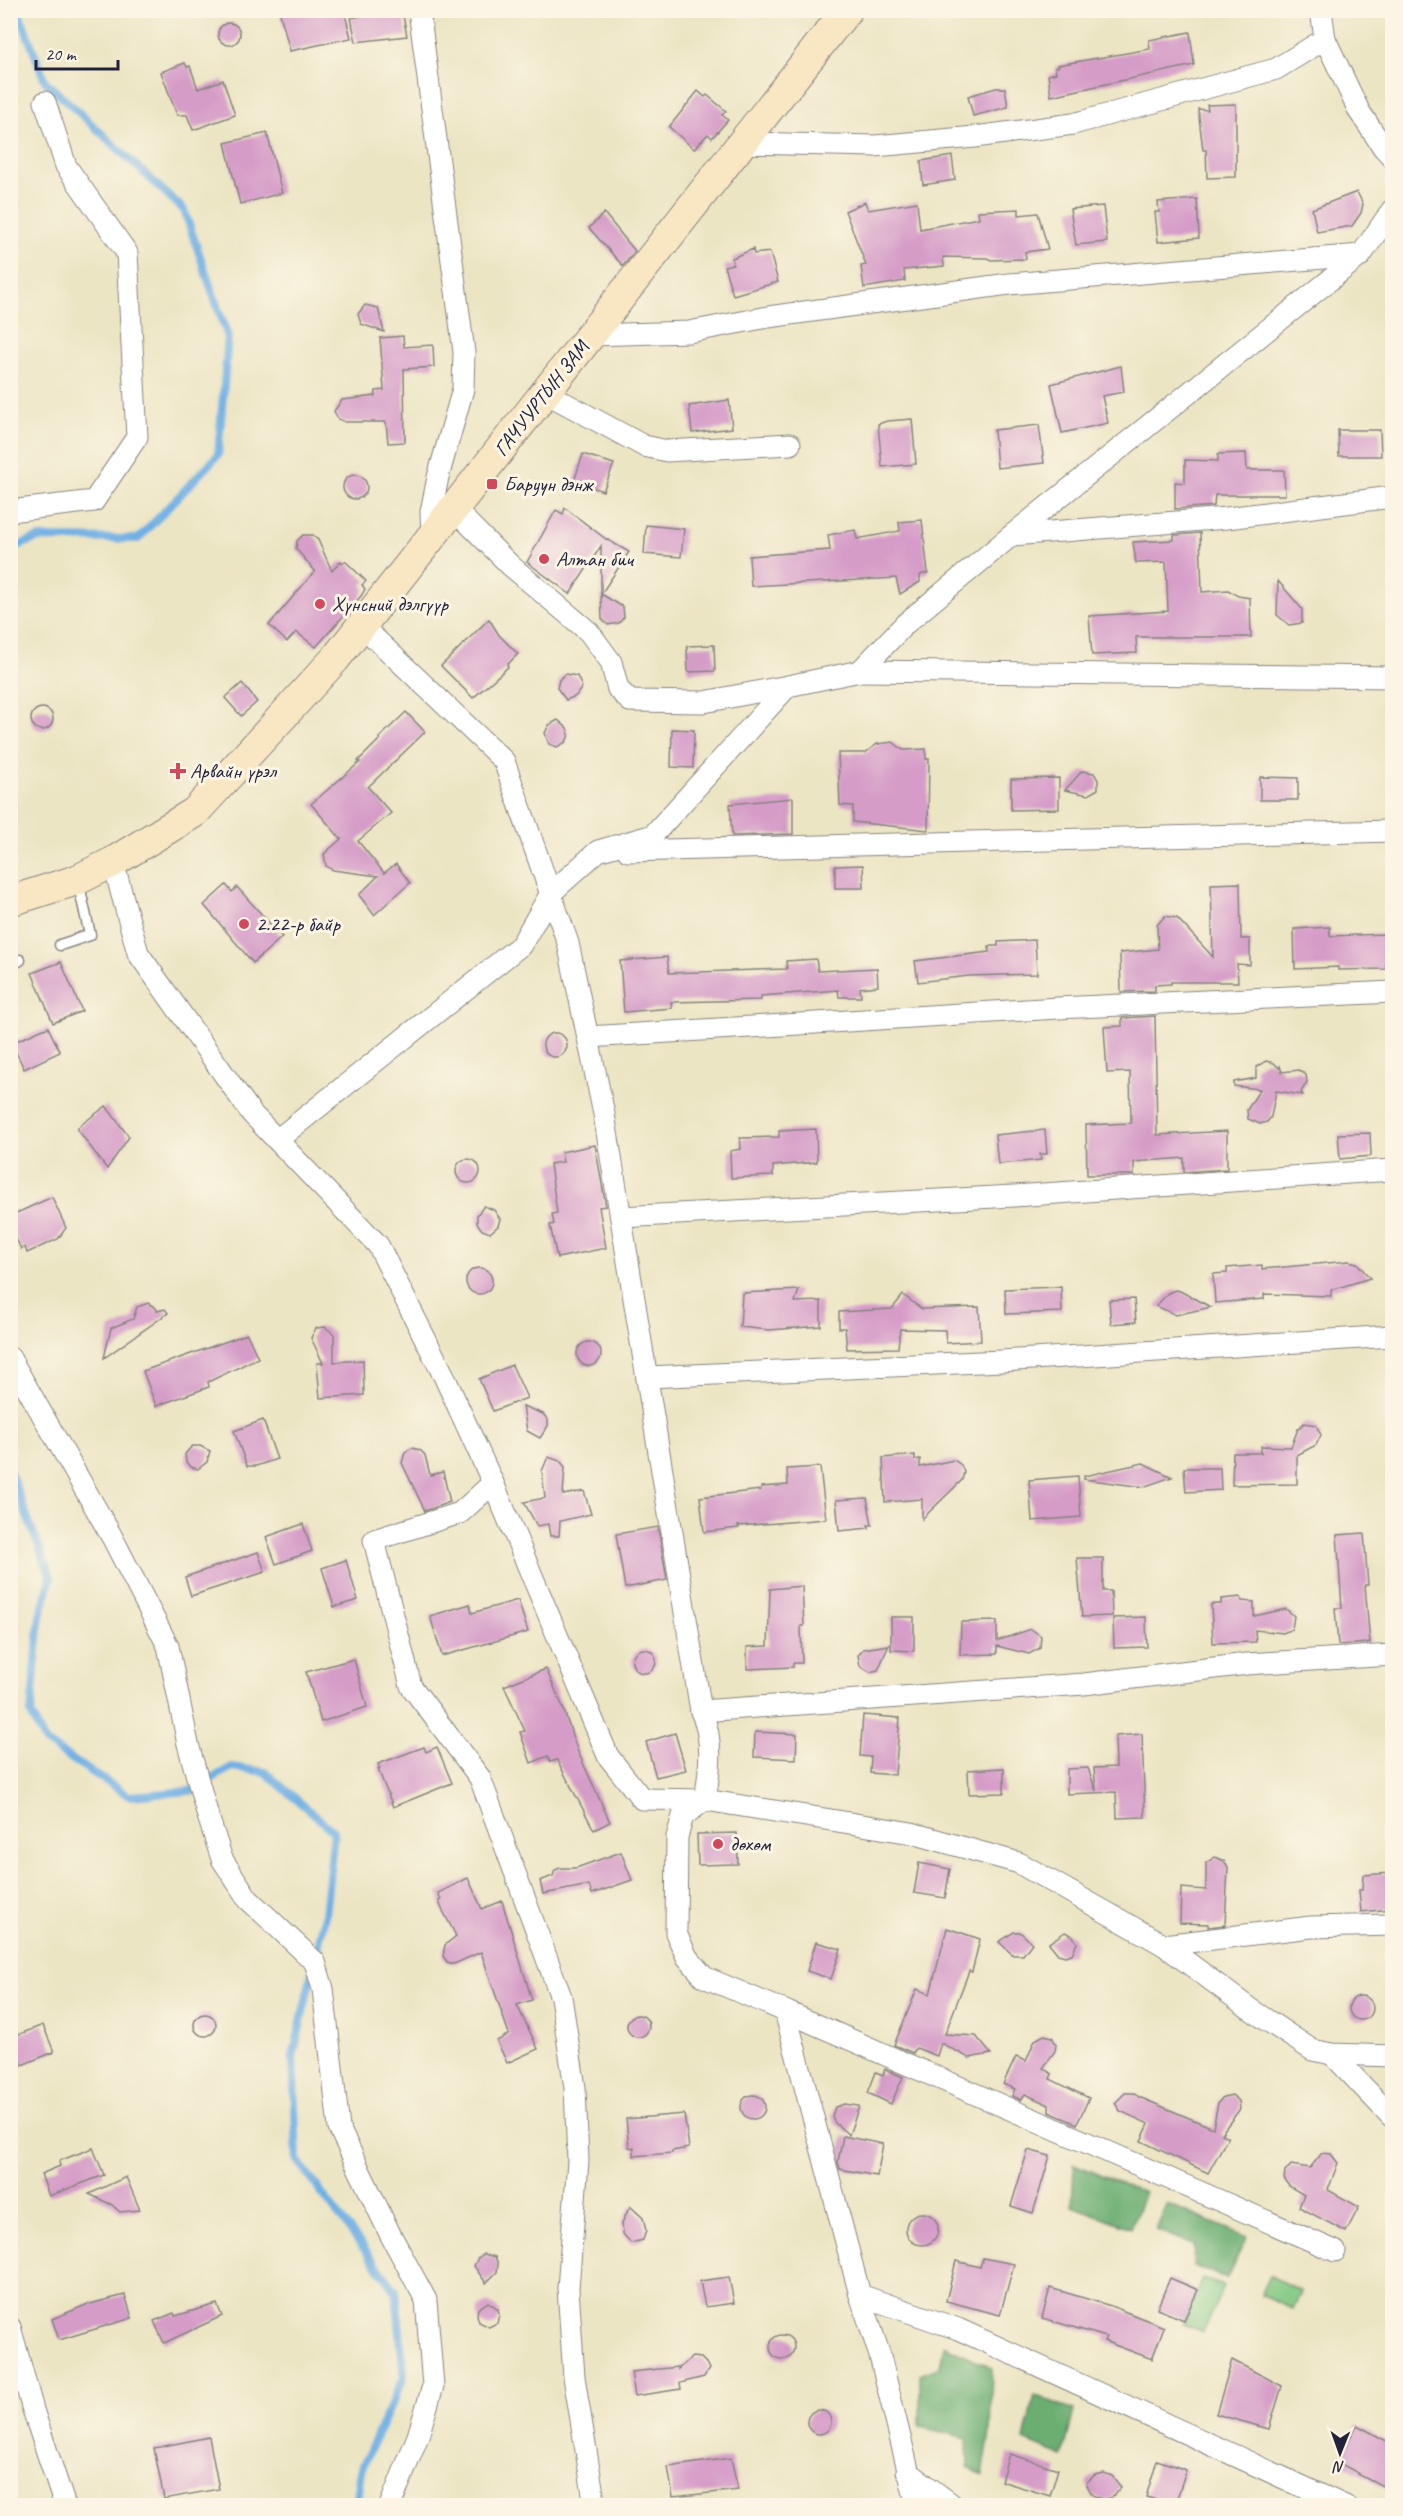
<svg xmlns="http://www.w3.org/2000/svg" width="1403" height="2516" font-family="Caveat,sans-serif">
  <rect width="100%" height="100%" fill="#fcf5e5"/>
  <filter id="ink" filterUnits="userSpaceOnUse"><feTurbulence type="fractalNoise" baseFrequency=".0167" numOctaves="2"/><feDisplacementMap in="SourceGraphic" scale="12" xChannelSelector="R" yChannelSelector="G"/><feConvolveMatrix kernelMatrix="1 2 1 2 8 2 1 2 1" color-interpolation-filters="sRGB"/></filter>
  <filter id="wash" filterUnits="userSpaceOnUse"><feTurbulence type="fractalNoise" baseFrequency=".008" numOctaves="4" result="noise"/><feDisplacementMap in="SourceGraphic" scale="24" xChannelSelector="R" yChannelSelector="G"/><feGaussianBlur stdDeviation="1.35" result="paint"/><feColorMatrix in="noise" values="0 0 0 0 0 0 0 0 0 0 0 0 0 0 0 0 0 1.4 0 .05"/><feComposite in="paint" operator="in"/></filter>
  <g filter="url(#wash)">
    <rect width="100%" height="100%" fill="#ece5c4"/>
    <g fill="#85ca85" stroke="#547660" stroke-width="1.5">
      <path d="M1270,2276L1301,2291L1293,2309L1261,2295Z"/>
      <path d="M1203,2279L1224,2286L1203,2332L1183,2324Z"/>
    </g>
    <g fill="#6cae72" stroke="#476856" stroke-width="1.5">
      <path d="M1074,2164L1145,2193L1131,2228L1072,2206Z"/>
      <path d="M1167,2204L1247,2237L1227,2278L1193,2266L1194,2245L1156,2230Z"/>
      <path d="M944,2345L992,2368L990,2433L983,2475L968,2468L967,2438L920,2427V2374L940,2366Z"/>
      <path d="M1034,2395L1074,2410L1063,2456L1024,2440Z"/>
    </g>
    <g fill="none" stroke-linecap="round" stroke-linejoin="round">
      <g stroke="#71b0e4" stroke-width="8">
        <path d="M10,549L38,538L138,539L218,455L228,337L184,210L45,81L18,10"/>
        <path d="M10,1472L51,1578L40,1616L31,1714L45,1742L129,1796L190,1791L232,1767L265,1772L334,1832L325,1915L315,1960"/>
        <path d="M312,1973L293,2057L297,2160L396,2291L404,2377L361,2470L356,2506"/>
      </g>
    </g>
    <g id="blocks">
      <g fill="#d59cc8">
        <path d="M279,10H344L351,38L290,51Z"/>
        <path d="M390,10H402L407,36L356,42L351,18Z"/>
        <circle cx="229" cy="34" r="11"/>
        <path d="M1190,32L1194,65L1051,96L1048,75L1056,73L1055,67H1058V65L1150,49L1149,40Z"/>
        <path d="M185,63L187,67L190,66L198,89L223,80L235,115L193,130L187,115H177L161,72Z"/>
        <path d="M996,88H1005L1008,107L973,116L968,96Z"/>
        <path d="M698,91L705,97L707,95L726,111L722,115L728,120L712,138L708,134L694,149L669,127Z"/>
        <path d="M1236,104V177L1207,178L1206,150H1203L1198,109L1208,110L1207,105Z"/>
        <path d="M267,133L282,193L240,204L225,143Z"/>
        <path d="M952,156L955,180L923,185L921,161Z"/>
        <path d="M1357,192L1363,204L1361,213L1352,226L1317,232L1312,209Z"/>
        <path d="M1197,199L1199,238L1158,242L1155,212H1159L1158,202Z"/>
        <path d="M865,202L868,210L917,202L920,229L979,218L978,211L1019,209V215L1038,213L1048,249L1025,252L1026,259L991,260L987,258L943,257L944,266L904,270L905,281L864,288L861,266L866,265L845,211Z"/>
        <path d="M1103,206L1107,242L1076,245L1070,209Z"/>
        <path d="M604,213L635,251L623,266L589,228Z"/>
        <path d="M753,249L754,254L770,252L778,282L733,295L724,266L733,264L732,258Z"/>
        <path d="M365,305L378,308L384,332L361,324L358,314Z"/>
        <path d="M403,336L404,347L433,345L434,367L404,369L405,442L388,443L386,422H345L338,419L334,411L342,400L375,396L376,391L384,390L380,338Z"/>
        <path d="M1121,366L1124,392L1102,396L1108,423L1062,433L1051,384Z"/>
        <path d="M729,400L732,428L692,433L689,406Z"/>
        <path d="M912,419L916,464L882,467L878,424L887,421Z"/>
        <path d="M1039,425L1044,463L997,468L994,430Z"/>
        <path d="M1338,430H1380L1381,456H1339Z"/>
        <path d="M1246,453L1247,470H1284L1285,495H1215L1214,506L1175,509V482L1185,483V460L1218,461V454Z"/>
        <path d="M583,454L614,464L603,491L574,481Z"/>
        <circle cx="355" cy="487" r="12"/>
        <path d="M565,508L606,539L629,552L601,594V546L570,594L527,562L556,510L563,514Z"/>
        <path d="M922,520L928,573L920,575V582L900,594L896,578L751,586L749,556L830,550L828,535L855,530L857,539L900,531L899,522Z"/>
        <path d="M646,525L684,529L681,557L644,554Z"/>
        <path d="M1200,533L1202,592L1228,590L1238,596L1250,598L1251,637H1136L1137,653L1092,655L1089,616L1168,611L1166,562L1136,563L1133,542L1174,540V535Z"/>
        <path d="M303,535H313L318,540L332,571L341,561L343,563L345,561L366,581L362,585L365,589L361,596L316,647L296,632L287,642L269,625L315,571L296,549L297,541Z"/>
        <path d="M1278,581L1302,609V623L1289,625L1277,615Z"/>
        <path d="M601,594L623,607L624,617L619,623L608,625L602,619Z"/>
        <path d="M489,619L499,635L518,654L507,665L508,667L473,698L441,666Z"/>
        <path d="M714,645L715,671L688,672L687,646Z"/>
        <path d="M565,674L577,676L582,687L576,696L566,700L557,688L559,680Z"/>
        <path d="M242,683L257,702L241,716L225,698Z"/>
        <circle cx="42" cy="719" r="11"/>
        <path d="M406,712L425,732L368,787L391,813L358,841L384,873L396,864L410,883L374,915L359,895L378,876L333,870L326,866L324,854L341,839L311,804L360,762L358,761L380,739L379,738Z"/>
        <path d="M558,720L567,728L569,735L566,742L557,747L549,744L545,733L549,725Z"/>
        <path d="M672,729L694,730L693,768L671,767Z"/>
        <path d="M893,742L903,750L926,749V759H929L928,830L853,822V806L840,805L838,753H865L877,744Z"/>
        <path d="M1082,771L1094,773L1098,780V789L1088,795L1065,790Z"/>
        <path d="M1260,777L1298,778V800H1260Z"/>
        <path d="M1059,778V809L1011,810V779Z"/>
        <path d="M793,798V834L732,836L730,804Z"/>
        <path d="M863,865L864,888H835V866Z"/>
        <path d="M1240,883L1241,939H1250V965L1237,964L1238,982H1171V984L1155,985V991L1121,992L1120,953L1158,949L1157,925L1165,916L1177,918L1213,957L1211,884Z"/>
        <path d="M226,885L232,892L237,887L282,937L253,963L204,905Z"/>
        <path d="M1330,927V936L1385,934L1386,969L1338,970V967L1295,969L1294,929Z"/>
        <path d="M1035,940L1037,974L969,976L918,982L915,961L989,952V946H998V942Z"/>
        <path d="M667,957L669,973L787,969L786,961L816,959L818,971L877,968L878,986L860,988L861,997H839L838,990L761,996V1000L671,1002L672,1008L624,1012L620,961Z"/>
        <path d="M61,962L82,1011L53,1023L32,973Z"/>
        <path d="M1155,1016L1157,1135L1227,1131V1169L1184,1172V1158L1134,1162V1175H1087L1086,1125L1131,1123L1130,1072L1107,1073L1104,1027L1122,1026V1018Z"/>
        <path d="M48,1027L60,1052L24,1069L12,1043Z"/>
        <circle cx="555" cy="1045" r="12"/>
        <path d="M1266,1061L1274,1063L1279,1068L1280,1066L1282,1072L1299,1070L1306,1075L1307,1082L1301,1092L1303,1095L1276,1091L1271,1117L1267,1122L1260,1124L1248,1119L1247,1110L1260,1089L1234,1086V1082L1256,1078V1067Z"/>
        <path d="M106,1106L129,1137L107,1169L78,1130V1127Z"/>
        <path d="M816,1129L817,1162L773,1166V1176L731,1178L730,1151L741,1149L740,1138L779,1137V1131Z"/>
        <path d="M1045,1130L1047,1154H1040L1041,1160L998,1164L995,1135Z"/>
        <path d="M1370,1133L1371,1156L1340,1159L1338,1134Z"/>
        <path d="M595,1145L606,1206L599,1207L606,1248L557,1258L550,1225L554,1224L552,1214L557,1213L550,1164L563,1162L561,1152Z"/>
        <circle cx="468" cy="1171" r="12"/>
        <path d="M52,1197L66,1228L58,1239L27,1253L25,1247L21,1249L10,1226V1216Z"/>
        <path d="M484,1206L494,1210L500,1219L498,1226L490,1233L482,1230L477,1223V1215Z"/>
        <path d="M1349,1261L1357,1263L1370,1278L1331,1290V1296L1264,1294V1299L1215,1303L1213,1274L1227,1273V1268L1262,1265V1269Z"/>
        <circle cx="479" cy="1281" r="13"/>
        <path d="M1061,1287L1062,1312L1006,1314L1005,1289Z"/>
        <path d="M799,1290L795,1302L821,1301V1326L769,1330L740,1327L742,1293Z"/>
        <path d="M1175,1290L1180,1291L1211,1307L1176,1315L1156,1306L1168,1293Z"/>
        <path d="M903,1295L922,1309L979,1307L981,1341L946,1343L945,1330L900,1329L898,1348L847,1349L845,1328H839V1312L892,1309Z"/>
        <path d="M1134,1299L1136,1322L1111,1324L1109,1300Z"/>
        <path d="M148,1303L156,1308L157,1311L165,1309L168,1313L104,1358L111,1328L133,1319L137,1307Z"/>
        <path d="M325,1327L334,1334V1362L363,1360L364,1395L320,1398L317,1363H323L311,1338L316,1328Z"/>
        <path d="M247,1334L258,1358L208,1382L209,1387L156,1406L143,1371Z"/>
        <circle cx="589" cy="1354" r="12"/>
        <path d="M512,1365L527,1398L493,1411L479,1379Z"/>
        <path d="M523,1406L543,1414L548,1420V1426L540,1438L527,1431Z"/>
        <path d="M263,1420L277,1459L256,1466H247L234,1431Z"/>
        <path d="M1304,1423L1316,1425L1321,1435L1316,1445L1297,1455V1484L1232,1485L1233,1453H1261V1446L1291,1447L1298,1429Z"/>
        <path d="M192,1446H200L210,1451L207,1462L198,1469L191,1467L186,1462L185,1454Z"/>
        <path d="M412,1448L420,1450L425,1455L430,1475L443,1472L450,1502L425,1511L402,1463L405,1452Z"/>
        <path d="M915,1455V1460L920,1459V1467L954,1460L961,1465L964,1472L962,1480L922,1519V1499L885,1502L883,1458Z"/>
        <path d="M548,1457L560,1461L565,1467L563,1495L584,1491L591,1514L560,1521L559,1536H550L548,1524L537,1526L524,1502L545,1498L542,1471Z"/>
        <path d="M1143,1463L1172,1477L1143,1487L1084,1479V1476Z"/>
        <path d="M820,1467L826,1519L738,1526L739,1528L704,1532L700,1497L761,1490V1487L788,1485L787,1469Z"/>
        <path d="M1184,1468H1220L1221,1490L1186,1492Z"/>
        <path d="M1078,1476L1081,1517L1032,1521L1029,1480Z"/>
        <path d="M867,1498L872,1525H868L869,1528L839,1531L836,1500Z"/>
        <path d="M303,1524L312,1551L276,1564L266,1537Z"/>
        <path d="M658,1527L667,1580L625,1588L616,1534Z"/>
        <path d="M1364,1533L1368,1585H1365L1370,1643L1338,1645L1335,1608H1342L1337,1535Z"/>
        <path d="M258,1552L265,1572L191,1596L185,1577Z"/>
        <path d="M1077,1558H1103V1591H1111L1112,1616L1082,1617Z"/>
        <path d="M346,1560L358,1600L334,1607L322,1568Z"/>
        <path d="M802,1586L804,1626H801L802,1663H793V1667L747,1669V1647L768,1646L770,1589Z"/>
        <path d="M1241,1597L1242,1601L1254,1602V1616L1286,1609L1294,1616L1292,1629L1283,1633L1255,1630L1256,1642L1213,1643L1211,1604H1221V1599Z"/>
        <path d="M518,1600L528,1632L442,1656L430,1616L470,1604L472,1613Z"/>
        <path d="M891,1617H914V1651L891,1650Z"/>
        <path d="M1146,1617L1147,1647L1114,1648L1113,1618Z"/>
        <path d="M997,1621V1641L1031,1629L1041,1636L1040,1648L1029,1654L997,1646V1654L960,1655L961,1622Z"/>
        <path d="M889,1645L878,1670L870,1672L860,1666L858,1655L863,1649Z"/>
        <circle cx="644" cy="1661" r="12"/>
        <path d="M354,1659L367,1707L321,1722L306,1672Z"/>
        <path d="M546,1669L562,1705L578,1752L610,1822L594,1830L557,1760L550,1762L548,1756L531,1763L520,1732L525,1731L504,1686Z"/>
        <path d="M863,1715L900,1718L895,1775L870,1773L871,1757L860,1756Z"/>
        <path d="M755,1732L797,1734L796,1759L754,1757Z"/>
        <path d="M675,1733L686,1770L656,1777L646,1742Z"/>
        <path d="M1142,1734L1145,1817L1117,1818L1116,1792L1067,1794V1769L1088,1768L1096,1791L1094,1768L1116,1767L1115,1736Z"/>
        <path d="M424,1747L426,1752L437,1747L452,1783L393,1807L378,1769H380L378,1764Z"/>
        <path d="M1004,1768V1793L969,1794L968,1770Z"/>
        <path d="M737,1833L738,1864L698,1865L697,1834Z"/>
        <path d="M621,1852L632,1880L592,1894L589,1885L543,1894L540,1881L553,1876L555,1870L560,1868H576Z"/>
        <path d="M1215,1857L1224,1861L1228,1867L1225,1925L1208,1927V1924L1180,1923L1181,1888L1206,1890V1863Z"/>
        <path d="M919,1863L950,1869L945,1898L914,1893Z"/>
        <path d="M1392,1873V1909L1361,1912L1359,1890H1362L1363,1875Z"/>
        <path d="M468,1878L482,1909L502,1901L532,2000L517,2005L538,2049L507,2063L497,2041L509,2034L481,1952L454,1964L447,1962L443,1956L445,1945L456,1936L441,1907L439,1901L441,1900L438,1893Z"/>
        <path d="M947,1928L980,1939L972,1972L969,1971L945,2034L976,2036L991,2054L969,2058L941,2043L937,2056L916,2048L913,2053L894,2045L917,1989L930,1994Z"/>
        <path d="M1014,1932H1020L1032,1943L1023,1955H1013L999,1942Z"/>
        <path d="M1065,1932L1073,1936L1077,1943L1072,1954L1065,1956L1058,1954L1049,1943Z"/>
        <path d="M816,1942L841,1949L831,1979L807,1971Z"/>
        <circle cx="1361" cy="2008" r="12"/>
        <circle cx="205" cy="2025" r="11"/>
        <circle cx="638" cy="2026" r="11"/>
        <path d="M43,2025L54,2052L22,2065L12,2037Z"/>
        <path d="M1044,2035L1052,2037L1056,2044L1055,2051L1043,2068L1052,2074L1050,2079L1089,2098L1077,2124L1049,2112V2105L1025,2094L1021,2100L1012,2096L1015,2089L1003,2084L1016,2057L1026,2061L1035,2040Z"/>
        <path d="M885,2069L903,2077L891,2104L868,2093L876,2072L883,2075Z"/>
        <path d="M1125,2093H1133L1139,2097L1213,2128L1218,2103L1223,2097L1232,2095L1239,2101L1240,2109L1221,2134L1228,2137L1208,2173L1141,2141L1149,2124L1120,2111L1115,2103Z"/>
        <circle cx="753" cy="2107" r="12"/>
        <path d="M844,2104L859,2106L849,2135L835,2123L832,2116L835,2107Z"/>
        <path d="M684,2114L689,2148L672,2151V2153L634,2156V2148L629,2147L626,2119Z"/>
        <path d="M843,2136L883,2144L877,2176L840,2169L838,2162Z"/>
        <path d="M93,2148L104,2175L49,2196L41,2174L60,2166L59,2161Z"/>
        <path d="M1028,2150L1050,2156L1033,2213L1011,2206Z"/>
        <path d="M1322,2153L1331,2154L1338,2163L1328,2190L1359,2207L1346,2232L1299,2207L1304,2195L1289,2186L1284,2179L1285,2172L1291,2165L1310,2168Z"/>
        <path d="M126,2177L140,2210L120,2212L112,2205L89,2194Z"/>
        <path d="M630,2206L643,2218L646,2231L643,2240L631,2243L623,2234L622,2223Z"/>
        <circle cx="922" cy="2229" r="16"/>
        <path d="M484,2254L495,2257L498,2264L497,2272L486,2283L474,2266L478,2258Z"/>
        <path d="M983,2258L1014,2264L1000,2315L946,2301L956,2261L980,2267Z"/>
        <path d="M729,2277L734,2303L705,2307L700,2281Z"/>
        <path d="M1170,2278L1198,2290L1184,2320L1157,2309Z"/>
        <path d="M1050,2288L1111,2306L1164,2327L1152,2359L1104,2341L1106,2337L1042,2318Z"/>
        <path d="M125,2295L132,2318L59,2340L52,2319L86,2305Z"/>
        <path d="M488,2302L498,2309L499,2314L497,2323L489,2327L479,2322L477,2315L478,2309Z"/>
        <path d="M217,2304L222,2316L164,2343L154,2321L174,2313L175,2316Z"/>
        <circle cx="782" cy="2347" r="12"/>
        <path d="M692,2357L701,2358L706,2363L709,2369L704,2377L680,2383L681,2389L635,2396L631,2372L678,2367V2369Z"/>
        <path d="M1232,2360L1282,2386L1269,2429L1216,2414Z"/>
        <circle cx="819" cy="2422" r="12"/>
        <path d="M1357,2425L1392,2444V2491L1337,2462Z"/>
        <path d="M209,2437L219,2489L164,2499L154,2448Z"/>
        <path d="M1009,2454L1058,2469L1050,2496L1001,2481Z"/>
        <path d="M731,2458L738,2490L673,2497L668,2467Z"/>
        <path d="M1157,2460L1186,2470L1175,2505L1146,2497Z"/>
        <path d="M1104,2473L1112,2476L1121,2487L1112,2497L1104,2500L1092,2495L1086,2483L1095,2475Z"/>
      </g>
    </g>
  </g>
  <g filter="url(#ink)">
    <use href="#blocks" fill-opacity="0" stroke="#878480" stroke-width="1.5"/>
    <g fill="none" stroke-linecap="round" stroke-linejoin="round">
      <defs>
        <g id="lane">
          <path d="M60,945L90,935L78,881"/>
          <path d="M10,966L20,960"/>
        </g>
        <g id="street">
          <path d="M419,10L464,352L463,389L438,477L431,512L432,537"/>
          <path d="M1321,10L1325,39L1359,111L1383,147L1392,157"/>
          <path d="M743,143L875,146L975,137L1073,124L1276,69L1325,39"/>
          <path d="M592,335L689,332L768,317L1009,284L1361,255"/>
          <path d="M546,393L644,446L667,451L790,444"/>
          <path d="M454,509L511,566L589,632L611,662L618,689L630,701L704,702L788,686"/>
          <path d="M10,511L94,501L137,437L127,253L66,166L45,102"/>
          <path d="M1012,535L1227,518L1392,497"/>
          <path d="M362,626L504,761L568,943L604,1114L701,1711C714,1740 710,1769 705,1800L683,1816L677,1837L676,1933L687,1957L704,1977L785,2011L860,2295L880,2356L917,2506"/>
          <path d="M860,671L1392,677"/>
          <path d="M628,851L1392,831"/>
          <path d="M113,862L138,953L252,1114L378,1245L444,1376L493,1483L460,1513L374,1540L411,1686L480,1778L561,1997L575,2088L578,2161L568,2288L574,2377L595,2506"/>
          <path d="M588,1037L1058,1008L1392,992"/>
          <path d="M277,1140L521,945L551,893L598,851L653,835L788,686L860,671L905,624L1012,535L1361,255L1392,210"/>
          <path d="M621,1217L1014,1196L1392,1170"/>
          <path d="M10,1358L112,1537L168,1646L188,1744L207,1813L222,1859L248,1899L315,1962L323,1989L339,2128L390,2234L426,2300L433,2386L418,2436L390,2506"/>
          <path d="M647,1377L1002,1361L1392,1336"/>
          <path d="M493,1483L608,1756L642,1799L705,1800L912,1833L1019,1863L1164,1945L1311,1927L1392,1925"/>
          <path d="M701,1711L1084,1684L1247,1664L1392,1655"/>
          <path d="M1164,1945L1250,2009L1312,2050L1332,2054L1392,2056"/>
          <path d="M785,2011L1335,2251"/>
          <path d="M1332,2054L1392,2117"/>
          <path d="M860,2295L958,2329L1345,2506"/>
          <path d="M10,2327L33,2410L65,2506"/>
          <path d="M907,2471L954,2506"/>
        </g>
        <path id="secondary" d="M10,901L77,880L113,862L195,812L335,659L847,10"/>
      </defs>
      <use href="#lane" stroke="#878480" stroke-width="13"/>
      <use href="#street" stroke="#878480" stroke-width="23"/>
      <use href="#secondary" stroke="#878480" stroke-width="32"/>
      <use href="#lane" stroke="#fff" stroke-width="10"/>
      <use href="#street" stroke="#fff" stroke-width="21"/>
      <use href="#secondary" stroke="#f9e7c3" stroke-width="30"/>
    </g>
  </g>
  <g fill="#d1495b" stroke="#fcf5e5" stroke-width="2">
    <rect x="486" y="478" width="12" height="12" rx="3"/>
    <circle cx="544" cy="559" r="6"/>
    <circle cx="320" cy="604" r="6"/>
    <path d="M175 762h6v6h6v6h-6v6h-6v-6h-6v-6h6z"/>
    <circle cx="244" cy="924" r="6"/>
    <circle cx="718" cy="1844" r="6"/>
  </g>
  <g text-anchor="middle" dominant-baseline="central" stroke-width="6" stroke-linejoin="round" paint-order="stroke">
    <g font-size="21" fill="#22223b" stroke="#fcf5e5">
      <text transform="translate(541 398) rotate(-52)">ГАЧУУРТЫН ЗАМ</text>
    </g>
    <g font-size="21" fill="#22223b" stroke="#fcf5e5" text-anchor="start">
      <text x="504" y="484">Баруун дэнж</text>
      <text x="556" y="559">Алтан бич</text>
      <text x="332" y="604">Хүнсний дэлгүүр</text>
      <text x="190" y="771">Арвайн үрэл</text>
      <text x="256" y="924">2.22-р байр</text>
      <text x="730" y="1844">дөхөм</text>
    </g>
  </g>
  <rect width="1403" height="2516" fill="none" stroke="#fcf5e5" stroke-width="36"/>
  <g transform="translate(1340 2453) rotate(181)" stroke="#fcf5e5" stroke-width="4.5" paint-order="stroke">
  <path d="M0-4.5L10 22L0 15L-10 22Z" fill="#22223b"/>
  <text y="-9" font-size="16" font-weight="bold" text-anchor="middle" fill="#22223b">N</text>
  </g>
  <path d="M36 60v9h82v-9" fill="none" stroke="#22223b" stroke-width="3"/>
  <text x="45" y="60" font-size="18" fill="#22223b" stroke="#fcf5e5" stroke-width="4.5" paint-order="stroke">20 m</text>
</svg>
